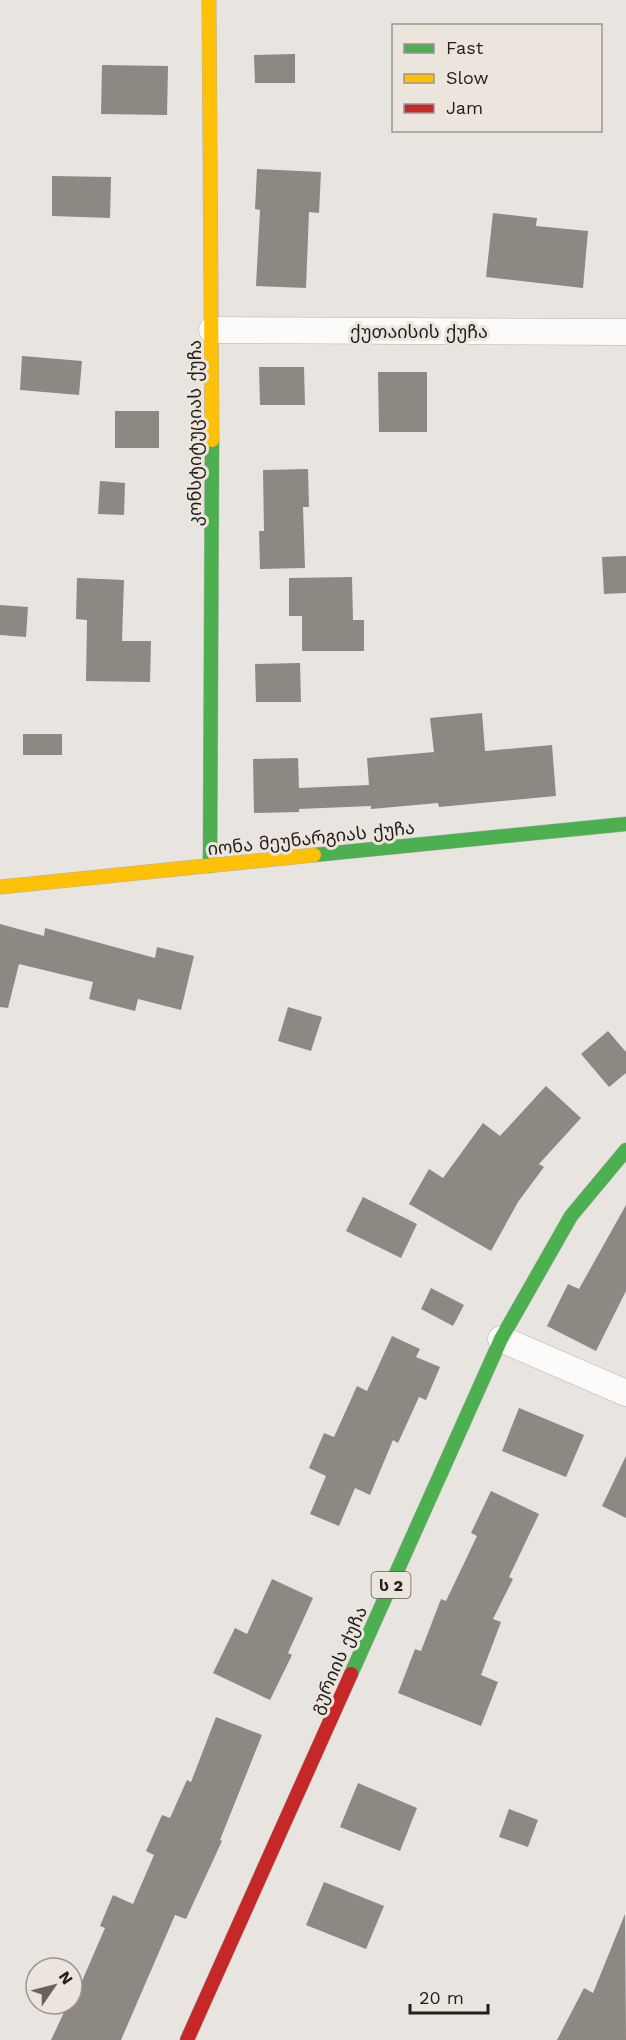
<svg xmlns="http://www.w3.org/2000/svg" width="626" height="2040" font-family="'Work Sans','Noto Sans Georgian',sans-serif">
  <rect width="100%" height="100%" fill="#e8e4e0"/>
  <g fill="#8d8881">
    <path d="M295,54V83H255L254,55Z"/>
    <path d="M102,65L168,66L167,115L101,114Z"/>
    <path d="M257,169L321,172L319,213L309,212L306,288L256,286L260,210L255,209Z"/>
    <path d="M52,176L111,177L110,218L52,216Z"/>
    <path d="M493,213L537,218L536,226L588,231L583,288L486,277Z"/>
    <path d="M22,356L82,361L79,395L20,390Z"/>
    <path d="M259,367H304L305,405H260Z"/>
    <path d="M378,372H427V432H379Z"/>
    <rect x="115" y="411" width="44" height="37"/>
    <path d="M308,469L309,507H303L305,568L260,569L259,531H264L263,470Z"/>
    <path d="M100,481L125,483L124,515L98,514Z"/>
    <path d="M626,556V593L604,594L602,557Z"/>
    <path d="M352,577L353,620H364V651H302V616H289V578Z"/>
    <path d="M77,578L124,580L122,641H151L150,682L86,681L87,620L76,619Z"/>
    <path d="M0,605L28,607L26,637L0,635Z"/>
    <path d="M300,663L301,702H256L255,664Z"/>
    <path d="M482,713L485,751L552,745L556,796L439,807L438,803L371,809V806L299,809V812L254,813L253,759L298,758L299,788L369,785L367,758L434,752L430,718Z"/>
    <rect x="23" y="734" width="39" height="21"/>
    <path d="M0,924L44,936L45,928L155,958L157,947L194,956L181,1010L138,999L135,1011L89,999L93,982L19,964L8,1008L0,1007Z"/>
    <path d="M288,1007L322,1017L311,1051L278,1041Z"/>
    <path d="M608,1031L626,1052V1073L609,1087L581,1054Z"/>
    <path d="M546,1086L581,1118L539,1164L544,1167L518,1202L491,1251L409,1204L429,1169L443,1178L483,1123L500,1136Z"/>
    <path d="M363,1197L417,1224L401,1258L346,1231Z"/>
    <path d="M626,1205V1291L596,1351L547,1326L568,1284L579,1289Z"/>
    <path d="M431,1288L464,1305L453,1326L421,1309Z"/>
    <path d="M392,1336L420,1349L416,1357L440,1367L426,1400L419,1397L398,1443L393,1440L370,1495L355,1488L339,1526L310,1514L326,1476L309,1468L324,1433L334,1437L357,1386L367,1391Z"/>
    <path d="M519,1408L584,1435L566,1477L502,1451Z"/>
    <path d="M626,1456V1518L602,1506Z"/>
    <path d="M491,1491L539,1514L509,1577L513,1579L493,1619L501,1622L481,1675L498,1682L481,1726L398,1693L415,1649L421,1651L441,1599L446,1601L477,1536L471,1533Z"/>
    <path d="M272,1579L313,1598L288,1653L292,1655L270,1700L213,1673L235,1628L247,1634Z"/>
    <path d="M216,1717L262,1735L220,1840L222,1841L186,1919L175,1915L121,2040H51L66,2008L69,2009L72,2004L105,1928L100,1926L113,1895L133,1904L154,1855L146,1851L162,1815L170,1818L187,1780L191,1782Z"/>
    <path d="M358,1783L417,1808L400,1851L340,1827Z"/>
    <path d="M509,1809L538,1820L528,1847L499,1837Z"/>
    <path d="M324,1882L384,1906L366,1949L306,1925Z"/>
    <path d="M625,1914L626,2040H557L584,1988L593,1993Z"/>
  </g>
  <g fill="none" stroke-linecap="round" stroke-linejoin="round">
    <defs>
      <g id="street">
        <path d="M212,330L626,332"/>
        <path d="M501,1339L626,1393"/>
      </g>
      <g id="fast">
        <path d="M314,855L626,824"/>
        <path d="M210,866L212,440"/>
        <path d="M351,1674L501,1339L571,1216L626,1150"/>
      </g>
      <g id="slow">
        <path d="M209,0L212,440"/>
        <path d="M0,887L314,855"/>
      </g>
      <path id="jam" d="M187,2040L351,1674"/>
    </defs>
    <use href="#street" stroke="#b4b1ae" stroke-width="27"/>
    <use href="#fast" stroke="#b4b1ae" stroke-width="15"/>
    <use href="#slow" stroke="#b4b1ae" stroke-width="15"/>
    <use href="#jam" stroke="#b4b1ae" stroke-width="15"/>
    <use href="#street" stroke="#fcfbfa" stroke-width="26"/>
    <use href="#fast" stroke="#4caf50" stroke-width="14"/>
    <use href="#slow" stroke="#ffc107" stroke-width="14"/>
    <use href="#jam" stroke="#c62828" stroke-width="14"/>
  </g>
  <g text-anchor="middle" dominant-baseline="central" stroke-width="6" stroke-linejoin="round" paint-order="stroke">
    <rect fill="#ebe5dd" stroke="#5e5a56" stroke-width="1.5" x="371.5" y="1572" width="39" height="26" rx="4.5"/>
    <g font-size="16" font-weight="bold" fill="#211e1c">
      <text x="391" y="1585">ს 2</text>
    </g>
    <g font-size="18" fill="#211e1c" stroke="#ebe5dd">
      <text x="419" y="331">ქუთაისის ქუჩა</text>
      <text transform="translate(194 433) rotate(-90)">კონსტიტუციას ქუჩა</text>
      <text transform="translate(311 838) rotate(-6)">იონა მეუნარგიას ქუჩა</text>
      <text transform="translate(338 1660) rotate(-66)">გურიის ქუჩა</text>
    </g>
  </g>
  <rect x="392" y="24" width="210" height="108" fill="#ebe5dd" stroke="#9a9590" stroke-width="1.5"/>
  <rect x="404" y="44" width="30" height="9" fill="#4caf50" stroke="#9a9590" stroke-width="1.5"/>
  <text x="446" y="54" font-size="18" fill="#211e1c">Fast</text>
  <rect x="404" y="74" width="30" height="9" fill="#ffc107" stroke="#9a9590" stroke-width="1.5"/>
  <text x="446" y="84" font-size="18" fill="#211e1c">Slow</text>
  <rect x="404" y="104" width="30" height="9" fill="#c62828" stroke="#9a9590" stroke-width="1.5"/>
  <text x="446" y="114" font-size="18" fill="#211e1c">Jam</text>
  <g transform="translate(54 1986) rotate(55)"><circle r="28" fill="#ebe5dd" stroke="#9a9590" stroke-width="1.5"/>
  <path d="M0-4.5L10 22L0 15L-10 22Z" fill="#676361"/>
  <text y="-9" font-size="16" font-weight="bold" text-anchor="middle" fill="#211e1c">N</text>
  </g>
  <path d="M410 2004v9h78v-9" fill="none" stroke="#211e1c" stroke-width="3"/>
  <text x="419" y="2004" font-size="18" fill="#211e1c" stroke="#ebe5dd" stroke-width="4.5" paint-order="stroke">20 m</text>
</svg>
